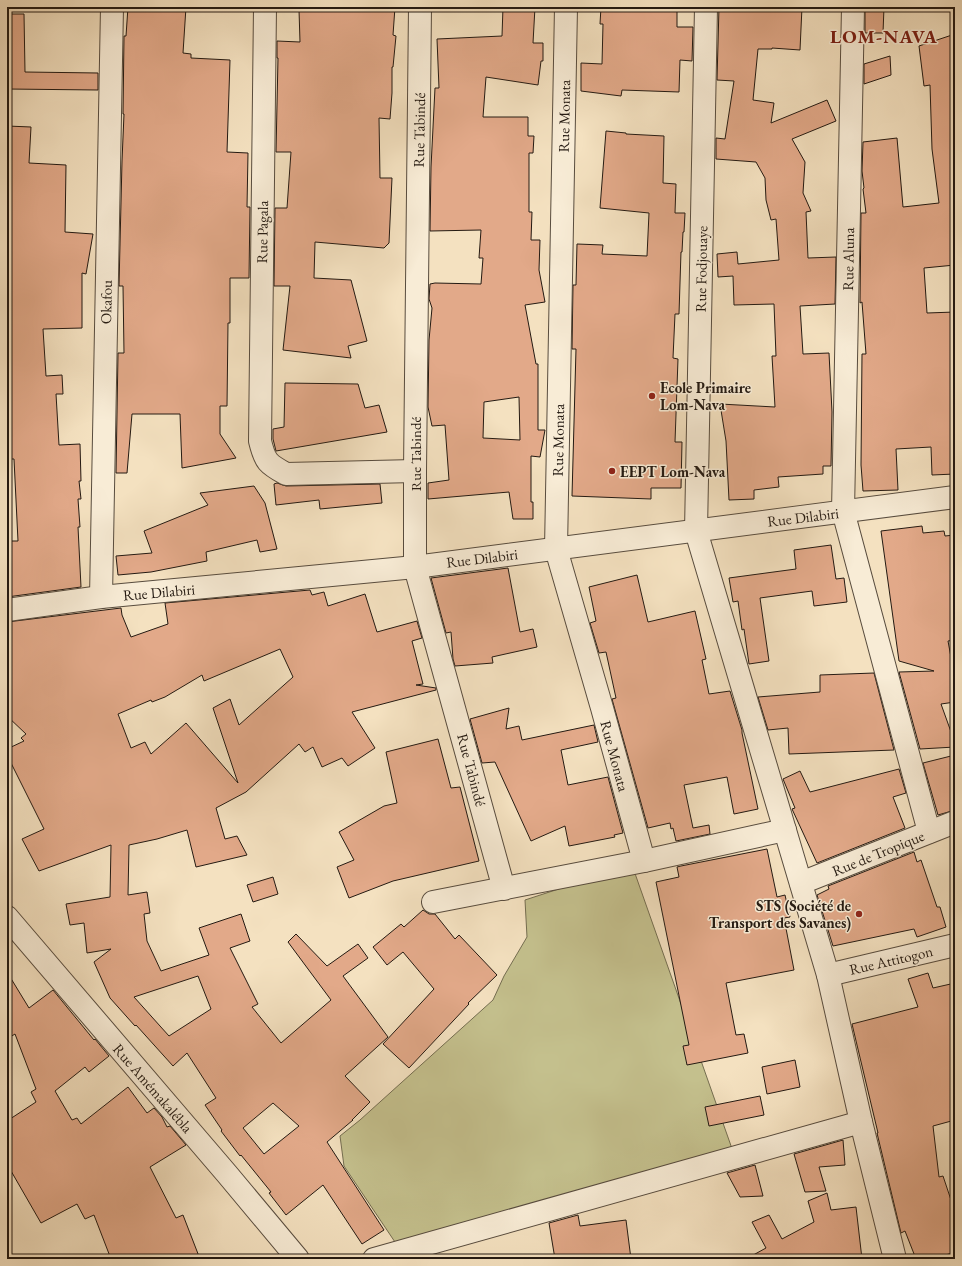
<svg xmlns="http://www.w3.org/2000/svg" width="962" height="1266" font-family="'EB Garamond',serif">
  <rect width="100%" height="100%" fill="#f4e1c0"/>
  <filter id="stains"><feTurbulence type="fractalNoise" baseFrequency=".005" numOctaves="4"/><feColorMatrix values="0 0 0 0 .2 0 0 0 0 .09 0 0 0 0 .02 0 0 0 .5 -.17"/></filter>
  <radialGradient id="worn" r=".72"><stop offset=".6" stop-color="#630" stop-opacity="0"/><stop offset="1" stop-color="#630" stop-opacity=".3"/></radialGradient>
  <path fill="#c4c08d" stroke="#746d50" d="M632,865L736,1160L401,1251L344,1166L340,1136L360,1120L493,1000L504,976L527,937L525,900Z"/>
  <g fill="#e2a989" stroke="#241a12" fill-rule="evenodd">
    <path d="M128,7H186L183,53L191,54V58L230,60L227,152L248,153L247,207H250L249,278H230V323H228L227,406H220V434L236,458L182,468L180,414H132L127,473H116L118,353H124L123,286H119L122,161L124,114H123L124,36H126Z"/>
    <path d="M339,7H395L393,35L396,36L393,67H392V93L390,119L379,118L380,178H392L389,243L384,248L315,242L314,278L351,280L367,341L348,346L351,358L283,350L290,286H274L275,208H287L291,152H276L278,58H277V41L300,42L299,10L339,9Z"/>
    <path d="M503,7H535L533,43H543V61H541L538,85L486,77L483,117H528V136H534L533,153H529V212H532L531,240H540L539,270L545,302L525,305L536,364H538V430H545L540,457L531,456V502H533V519H513L509,492L428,499V483L449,480L445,425L432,426L428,407L429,340L432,308L429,299L430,284L435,283L481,284L483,258H479L481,230L430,231L431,167L435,88H439L437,39L502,36ZM519,397L520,440L483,438L484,402Z"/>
    <path d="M601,7H677V27H693L692,61L680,60L679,92L622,90L621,96L581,91V63L602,64L603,24H600Z"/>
    <path d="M719,7H802L800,50L772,48V49H758L753,100L774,103L771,123L827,100L836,121L792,139L805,162L803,193L811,211L806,212L808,258L836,257L835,304L800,306L803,354L829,353L832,412L831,466H823V474L778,477L779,487L754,490V499L729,500L726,441L720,404L775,407L772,356H776L774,304L734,305L733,276L718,277L717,254L737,252L738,264L779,260L776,219L771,220L766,200L765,178L756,162L716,159V138L725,139L734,81L717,80Z"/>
    <path d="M865,7H884L883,33H865Z"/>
    <path d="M7,14H24L25,72L98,73V90L7,89Z"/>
    <path d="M955,34V265L924,268L927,313L955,312V474L932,475L931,447L896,449L898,490L863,491L861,465L862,354H866L862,302L860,303L861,213H866L863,189L864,188L862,171L863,142L897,138L903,207L939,203L932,149L930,85L924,86L919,46Z"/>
    <path d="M890,56L891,75L864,84V64Z"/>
    <path d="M7,126L31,127L29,163L66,165L65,232L93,234L86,274L82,273V328L43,329L46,376L62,375L63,394H56L59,445L80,444L81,481H79L81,499H78L80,527H78L81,587L7,597V541H18L14,459H7Z"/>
    <path d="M606,131L626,133V134L664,136L663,183L676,184L675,213H685L684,232H683L682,252H681L679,314H675L673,358L678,359L675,442H682L681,488H651V499L572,496L576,349H572L573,285H576L577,244L603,245L602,254L647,256L649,213L600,208Z"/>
    <path d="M285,383L358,384L365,408L379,405L387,432L276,451L273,439V429L284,427Z"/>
    <path d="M277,483L286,486L380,484L382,503L320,509L319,500L276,505L274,484Z"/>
    <path d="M254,486L265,503L277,549L260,552L257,540L206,552L207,561L151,572L118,575L116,556L152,553L144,531L208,505L200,493Z"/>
    <path d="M922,526L923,533L944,531L945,536L955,535V640L948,641L955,679V702L941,704L955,743V747L920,749L899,672L934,671L899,661L881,531Z"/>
    <path d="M831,545L836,579L844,578L847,602L814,606L812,591L760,598L769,661L749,664L744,629L742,630L738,601L733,602L729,578L796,569L794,550Z"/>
    <path d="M508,568L520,632L533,629L537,647L492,657L493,663L455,666L453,659L451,632L446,633L431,578Z"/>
    <path d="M637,575L648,622L695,611L706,659L702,660L709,694L730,691L742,730V733L758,809L734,814L727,777L684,785L693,828L709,825L710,834L676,841L673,828L671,829L670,823L648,828L612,699L616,698L606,652L599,653L590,623L596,621L589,587Z"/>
    <path d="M310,590L312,595L324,592L328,606L365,594L377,632L417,621L422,638L412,641L423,684L416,685L436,688V690L352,712L375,748L348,766L342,758L322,767L313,747L305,752L299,744L246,792L216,808L225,839L237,836L247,855L196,867L187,830L157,839L129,845L128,895L147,892L150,913L144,914L147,941L161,971L209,955L199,928L241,914L250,941L230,948L258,1004L252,1007L281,1043L331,1000L288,942L296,934L327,966L358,944L368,958L343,976L388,1037L345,1076L370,1102L352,1120H353L327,1142L384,1230L362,1244L323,1185L286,1215L269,1193L271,1192L241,1155L240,1156L221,1131L222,1130L205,1105L216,1098L187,1053L173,1066L136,1025L135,1026L110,998L94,962L111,949L87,953L84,923L70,925L66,904L110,897L111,845L39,871L22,839L44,829L7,755V749L24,741L21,738L26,734L7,716V622L121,608L122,615L131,637L168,624L165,603ZM280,649L293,677L239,725L230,699L213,708L238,783L186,723L151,754L145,742L131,748L118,714L151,700L152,702L165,697L202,675L204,681ZM198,976L211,1009L169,1036L134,997ZM273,1103L299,1126L264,1154L243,1128Z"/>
    <path d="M874,673L894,750L789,754L788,728L768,730L758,697L820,692V675Z"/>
    <path d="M509,708L506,729L519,726L522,740L594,725L598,742L561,750L568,785L608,777L623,833L614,835L615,837L569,846L565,826L531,841L495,762L482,763L470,719Z"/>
    <path d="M438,739L451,788L460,787L479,861L393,881L349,898L337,867L354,860L339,832L384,806L397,803L386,752Z"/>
    <path d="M955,755V810L938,815L923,763Z"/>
    <path d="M899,769L906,793L893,797L905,828L817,863L792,809L795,808L783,779L800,771L810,792Z"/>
    <path d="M767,849L777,897L785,895L790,917L784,918L794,970L726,983L736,1035L744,1034L748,1053L687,1065L683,1046L689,1045L656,882L679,877L677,867L681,866Z"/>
    <path d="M914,852L917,862L921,860L937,907H940L946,927L917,937L914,929L833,946L817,895L829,889L828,886Z"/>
    <path d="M273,877L278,894L253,902L247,885Z"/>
    <path d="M423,910L429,914H435L455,939L459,935L497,975L468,1003L469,1004L409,1068L383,1044L434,989L403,952L387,965L373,947L401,924L404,927Z"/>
    <path d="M7,972L29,1008L53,990L94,1040L95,1039L109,1056L89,1072L85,1067L55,1091L72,1120L77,1118L81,1124L128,1087L147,1113L154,1108L162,1117L167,1127L170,1126L186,1145L150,1167L176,1218L183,1215L200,1259H111L94,1215L85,1219L77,1204L41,1223L7,1164V1121L36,1102L31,1092L36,1089L15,1034L7,1039Z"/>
    <path d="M928,973L933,988L955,983V1120L933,1126L939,1177L943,1176L955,1212V1252L933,1259H916L905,1231L901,1233L877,1133H878L852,1024L918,1007L908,979Z"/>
    <path d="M795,1060L800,1087L767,1094L762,1067Z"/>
    <path d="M760,1096L764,1115L709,1126L705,1107Z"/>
    <path d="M843,1140L845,1165L819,1167L826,1191L805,1192L794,1154Z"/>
    <path d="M755,1165L763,1196L740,1197L727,1173Z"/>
    <path d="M827,1193L831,1210L856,1207L862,1259H746L766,1248L752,1222L769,1215L782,1239L814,1222L808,1201Z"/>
    <path d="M578,1215L580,1226L626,1220L631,1259H555L549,1223Z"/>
  </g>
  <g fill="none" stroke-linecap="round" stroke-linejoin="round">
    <defs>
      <g id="minor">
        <path d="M265,7L260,441C265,462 268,464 286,474L415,471"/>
        <path d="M420,7L415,471V567L504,889"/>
        <path d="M566,7L556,549L602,708L644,861"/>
        <path d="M706,7L696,531L828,975L861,1122L895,1259"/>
        <path d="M853,7L843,511L929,832"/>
        <path d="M101,597L112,7"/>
        <path d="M7,610L101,597L415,567L955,497"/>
        <path d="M801,883L955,822"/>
        <path d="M433,902L644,861L785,830"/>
        <path d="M7,917L227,1174L298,1259"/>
        <path d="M828,975L955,945"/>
        <path d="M374,1259L861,1122"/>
      </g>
    </defs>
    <use href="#minor" stroke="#584c3e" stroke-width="24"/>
    <use href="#minor" stroke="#f8ecd6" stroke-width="22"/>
  </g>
  <g fill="#8f2418" stroke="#f8ecd6" stroke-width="1.5">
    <circle cx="652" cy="396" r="4"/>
    <circle cx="612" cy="471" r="4"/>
    <circle cx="859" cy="914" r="4"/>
  </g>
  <g text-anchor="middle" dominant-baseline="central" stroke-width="3" stroke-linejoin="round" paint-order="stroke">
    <g font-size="15" fill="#241a12" stroke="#f8ecd6">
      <text transform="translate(564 116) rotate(-89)">Rue Monata</text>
      <text transform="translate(419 130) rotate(-89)">Rue Tabindé</text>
      <text transform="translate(262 232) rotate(-89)">Rue Pagala</text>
      <text transform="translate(848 259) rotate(-89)">Rue Aluna</text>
      <text transform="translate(701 269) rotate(-89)">Rue Fodjouaye</text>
      <text transform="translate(106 302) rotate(-89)">Okafou</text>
      <text transform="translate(558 440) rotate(-89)">Rue Monata</text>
      <text transform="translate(415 454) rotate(-90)">Rue Tabindé</text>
      <text transform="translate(803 517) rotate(-7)">Rue Dilabiri</text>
      <text transform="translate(482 558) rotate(-7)">Rue Dilabiri</text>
      <text transform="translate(159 592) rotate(-5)">Rue Dilabiri</text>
      <text transform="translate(615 756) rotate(75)">Rue Monata</text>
      <text transform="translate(472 770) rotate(75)">Rue Tabindé</text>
      <text transform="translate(878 853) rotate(-22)">Rue de Tropique</text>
      <text transform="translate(891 960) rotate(-13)">Rue Attitogon</text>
      <text transform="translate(153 1088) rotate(49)">Rue Amémakalébla</text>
    </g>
    <g font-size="15" font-weight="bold" fill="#241a12" stroke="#f8ecd6" text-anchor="start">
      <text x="660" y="387">Ecole Primaire<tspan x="660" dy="17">Lom-Nava</tspan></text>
      <text x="620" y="471">EEPT Lom-Nava</text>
      <text x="851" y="905" text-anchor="end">STS (Société de<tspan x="851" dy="17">Transport des Savanes)</tspan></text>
    </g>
    <g font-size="19" font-weight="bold" letter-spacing="1" fill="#7a1f14" stroke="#f8ecd6">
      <text x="884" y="36">LOM-NAVA</text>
    </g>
  </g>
  <rect width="962" height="1266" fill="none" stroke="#f4e1c0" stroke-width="24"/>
  <rect x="8" y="8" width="946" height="1250" fill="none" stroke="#241a12" stroke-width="2"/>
  <rect x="12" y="12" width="938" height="1242" fill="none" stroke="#241a12"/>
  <rect width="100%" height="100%" filter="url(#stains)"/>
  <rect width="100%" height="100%" fill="url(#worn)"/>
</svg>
